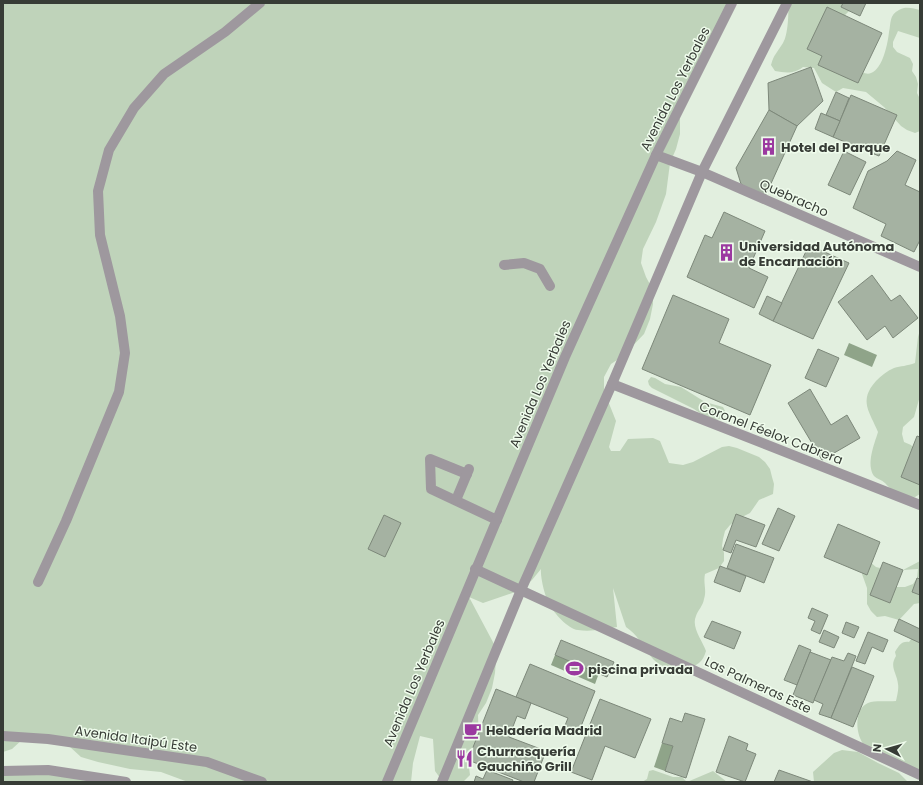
<svg xmlns="http://www.w3.org/2000/svg" width="923" height="785" font-family="Poppins,sans-serif">
  <rect width="100%" height="100%" fill="#e2efdf"/>
  <g fill="#bfd3ba">
    <path d="M3,3H733L676,115L680,119V134L676,149L670,163L666,194L656,222L643,249L641,263L646,277L653,290V304L650,319L644,334L623,356L611,364L604,377V391L616,421L609,447L611,451H620L628,439L653,438L660,441L669,463L683,465L693,462L722,447L729,446L737,448L759,457L765,462L770,469L772,477L774,484L773,494L759,500L750,513L736,520L730,525L725,531L723,539L722,546L724,553V561L719,568L705,574C703,583 707,590 704,599C703,606 698,610 696,616C691,627 702,640 706,651C703,662 697,666 686,668C647,674 650,643 626,627L613,588L617,627C604,629 591,632 578,630C568,629 554,613 549,604C545,597 540,576 541,569L532,580L521,590L483,603L469,597L494,644L496,659L495,673L492,688L486,703L478,715L479,746L468,760L470,775L463,782H443L435,771L433,739L420,736L413,763L411,782H188L161,772L130,769L98,762L81,757L69,746L24,738L12,749L3,752Z"/>
    <path d="M788,3H853L850,10L840,20L856,70C861,72 867,75 871,73C883,69 888,42 889,32C891,23 889,15 899,10C905,6 913,8 920,10V38L898,31L893,42V47L897,52L910,58L913,64L912,71L916,77L918,84L917,93L920,99V131L915,133L907,130L901,126L884,107L866,92L843,88L836,92L822,83L814,68L803,67C794,74 786,73 775,71L771,65C774,54 777,53 783,43C788,35 789,13 788,3Z"/>
    <path d="M920,330V396L914,417L903,427L902,434L904,442L911,445L920,455V494L915,497C900,496 895,494 885,483C882,480 877,479 874,476C866,464 874,445 878,432C870,412 858,401 876,381C881,376 887,371 894,368C901,366 907,366 915,363L918,337Z"/>
    <path d="M651,377L655,378L665,384L681,387L705,402L723,407L725,411L723,418L715,420L704,416L694,409L652,388L649,385L648,381Z"/>
    <path d="M920,561V575L918,578L920,577V603L914,604L899,620L885,616L877,617L871,611L867,604V588L862,574V566L870,562L876,567L884,569L897,587H905L913,584L917,578L918,569L903,570Z"/>
    <path d="M920,634V776C914,774 908,773 902,770C895,766 891,757 884,753C878,749 869,750 864,745C855,734 854,709 868,703C875,700 888,702 896,701C897,696 899,689 898,684C897,673 889,667 896,656L895,652C899,646 901,641 909,642L914,635Z"/>
    <path d="M842,750L858,752L878,763L899,773L908,782H814L813,772L834,753Z"/>
    <path d="M48,770L108,782H3V772Z"/>
    <path d="M653,770L673,777H682L687,782L713,771L727,782H642L647,779L649,771Z"/>
  </g>
  <g fill="#8fa489">
    <path d="M849,343L877,355L872,367L844,355Z"/>
    <path d="M555,655L599,673L595,684L551,665Z"/>
    <path d="M662,743L673,746L665,771L654,767Z"/>
  </g>
  <g fill="#a5b2a2" stroke="#7d887a">
    <path d="M843,3H866L860,16L841,7Z"/>
    <path d="M827,7L882,33L858,83L818,65L822,56L807,49Z"/>
    <path d="M811,67L823,101L797,126L769,110L768,83Z"/>
    <path d="M836,92L849,98L840,121L826,115Z"/>
    <path d="M851,95L897,115L879,156L833,137Z"/>
    <path d="M769,110L797,126L764,199L741,184L736,168Z"/>
    <path d="M821,113L840,121L833,137L815,129Z"/>
    <path d="M844,151L866,162L850,195L828,185Z"/>
    <path d="M897,151L916,160L905,185L920,192V240L914,252L881,236L886,224L853,208L868,171L887,161Z"/>
    <path d="M724,212L765,231L749,268L768,277L754,308L687,277L705,235L712,238Z"/>
    <path d="M809,245L849,263L813,339L773,321Z"/>
    <path d="M872,275L891,301L900,295L918,318L893,338L885,326L867,340L838,302Z"/>
    <path d="M673,295L729,319L719,343L771,365L750,415L642,369Z"/>
    <path d="M767,296L782,303L773,321L759,314Z"/>
    <path d="M818,349L839,358L826,387L805,378Z"/>
    <path d="M810,389L831,425L847,415L860,438L822,460L788,403Z"/>
    <path d="M917,436L920,437V485L901,477Z"/>
    <path d="M778,508L795,516L779,551L762,544Z"/>
    <path d="M736,514L765,525L756,547L736,540L731,553L723,550Z"/>
    <path d="M384,515L401,523L385,557L368,549Z"/>
    <path d="M838,524L880,542L867,575L824,557Z"/>
    <path d="M736,544L774,558L764,583L727,568Z"/>
    <path d="M883,562L903,570L890,603L870,595Z"/>
    <path d="M720,566L746,576L740,592L714,582Z"/>
    <path d="M917,578L920,579V595L912,592Z"/>
    <path d="M812,608L828,615L820,634L811,630L815,621L808,618Z"/>
    <path d="M899,619L920,629V643L894,631Z"/>
    <path d="M712,621L741,632L734,649L704,637Z"/>
    <path d="M846,622L859,627L854,638L842,633Z"/>
    <path d="M824,630L839,637L834,648L819,642Z"/>
    <path d="M868,632L888,640L883,652L872,647L865,664L856,661Z"/>
    <path d="M561,640L614,662L607,677L555,655Z"/>
    <path d="M799,645L811,650L797,685L784,680Z"/>
    <path d="M810,652L831,660L813,703L793,695Z"/>
    <path d="M848,653L856,656L831,718L819,714L823,704L814,700L832,657L844,661Z"/>
    <path d="M530,664L595,691L578,734L564,728L568,718L516,697Z"/>
    <path d="M852,667L874,676L853,727L831,718Z"/>
    <path d="M496,689L531,703L525,719L517,716L509,737L546,751L534,782H524L468,760Z"/>
    <path d="M600,699L651,719L635,758L605,746L592,780L571,772Z"/>
    <path d="M685,713L705,719L686,778L665,771L673,746L662,743L670,718L682,722Z"/>
    <path d="M729,736L748,744L746,750L756,754L745,782L716,772Z"/>
    <path d="M487,770L513,780L512,782H474L476,776L483,779Z"/>
    <path d="M779,770L813,782H774Z"/>
  </g>
  <g fill="none" stroke-linecap="round" stroke-linejoin="round">
    <g stroke="#9e989e" stroke-width="10">
      <path d="M656,155L702,172L920,267"/>
      <path d="M504,265L524,263L540,269L550,286"/>
      <path d="M612,384L920,505"/>
      <path d="M467,474L430,459L431,489L497,520"/>
      <path d="M456,500L469,469"/>
      <path d="M475,569L920,775"/>
      <path d="M38,582L66,521L119,392L125,353L120,316L100,235L98,191L109,150L134,108L164,74L225,32L260,3"/>
      <path d="M3,736L48,739L207,762L262,782"/>
      <path d="M3,771L48,770L126,782"/>
      <path d="M387,782L565,357L656,155L732,3"/>
      <path d="M442,782L521,590L612,384L702,172L787,3"/>
    </g>
  </g>
  <defs>
    <symbol id="building-bare" viewBox="-9 -9 18 18"><path d="M-4-6H4V6H1V3H-1V6H-4ZM-2.5-4.3h1.7v1.8h-1.7ZM.8-4.3h1.7v1.8H.8ZM-2.5-1h1.7V.8h-1.7ZM.8-1h1.7V.8H.8Z" fill="#9b39a0" stroke="#effcec" stroke-width="2.5" paint-order="stroke"/></symbol>
    <symbol id="stadium-bare" viewBox="-9 -9 18 18"><path d="M0-5a6.5 5 0 1 0 0 10a6.5 5 0 1 0 0-10ZM-3.5-1.8h7v3.6h-7Z" fill="#9b39a0" stroke="#effcec" stroke-width="2.5" paint-order="stroke"/></symbol>
    <symbol id="cafe-bare" viewBox="-9 -9 18 18"><path d="M-5.5-4.5H6V0H3Q3 3.5 0 3.5H-2.5Q-5.5 3.5-5.5 0ZM3-3.2v2h1.7v-2ZM-6 4.5H4V6H-6Z" fill="#9b39a0" stroke="#effcec" stroke-width="2.5" paint-order="stroke"/></symbol>
    <symbol id="restaurant-bare" viewBox="-9 -9 18 18"><path d="M-5-6h1v4h1v-4h1v4h1v-4h1v5L-1.5 .5V6h-2V.5L-5-1ZM5-6V6H3V1.5H1.5Q1.5-4 5-6Z" fill="#9b39a0" stroke="#effcec" stroke-width="2.5" paint-order="stroke"/></symbol>
  </defs>
  <g fill-rule="evenodd">
    <use href="#building-bare" x="756" y="134" width="25" height="25"/>
    <use href="#building-bare" x="714" y="240" width="25" height="25"/>
    <use href="#stadium-bare" x="562" y="656" width="25" height="25"/>
    <use href="#cafe-bare" x="460" y="718" width="25" height="25"/>
    <use href="#restaurant-bare" x="452" y="746" width="25" height="25"/>
  </g>
  <g text-anchor="middle" dominant-baseline="central" stroke-width="3" stroke-linejoin="round" paint-order="stroke">
    <g font-size="13" fill="#373c36" stroke="#effcec">
      <text transform="translate(675 89) rotate(-63)">Avenida Los Yerbales</text>
      <text transform="translate(794 198) rotate(24)">Quebracho</text>
      <text transform="translate(540 384) rotate(-67)">Avenida Los Yerbales</text>
      <text transform="translate(771 433) rotate(21)">Coronel Féelox Cabrera</text>
      <text transform="translate(414 683) rotate(-67)">Avenida Los Yerbales</text>
      <text transform="translate(758 685) rotate(25)">Las Palmeras Este</text>
      <text transform="translate(136 739) rotate(8)">Avenida Itaipú Este</text>
    </g>
    <g font-size="13" font-weight="bold" fill="#373c36" stroke="#effcec" text-anchor="start">
      <text x="781" y="147">Hotel del Parque</text>
      <text x="739" y="246">Universidad Autónoma<tspan x="739" dy="15">de Encarnación</tspan></text>
      <text x="588" y="669">piscina privada</text>
      <text x="486" y="730">Heladería Madrid</text>
      <text x="477" y="751">Churrasquería<tspan x="477" dy="15">Gauchiño Grill</tspan></text>
    </g>
  </g>
  <rect width="923" height="785" fill="none" stroke="#373c36" stroke-width="8"/>
  <g transform="translate(887 749) rotate(276)" stroke="#effcec" stroke-width="3" paint-order="stroke">
  <path d="M0-3L7 15L0 10L-7 15Z" fill="#373c36"/>
  <text y="-6" font-size="11" font-weight="bold" text-anchor="middle" fill="#373c36">N</text>
  </g>
</svg>
